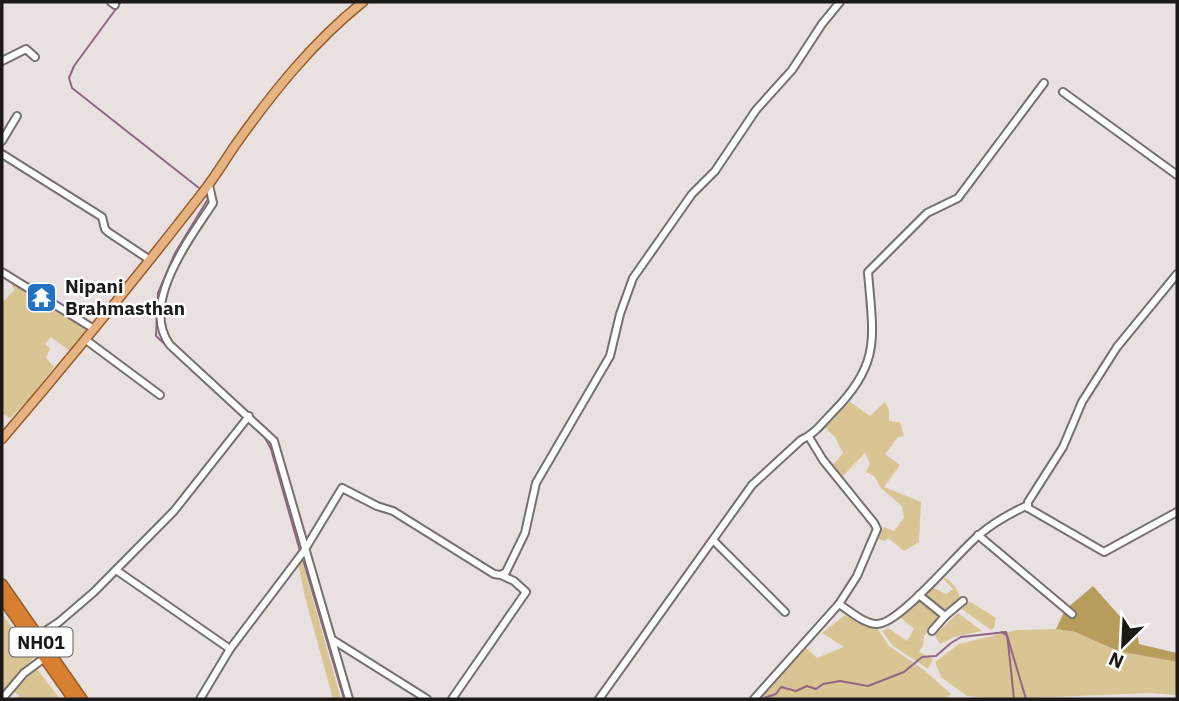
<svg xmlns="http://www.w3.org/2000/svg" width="1179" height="701" font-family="'IBM Plex Sans',sans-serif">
  <rect width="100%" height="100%" fill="#e9e1df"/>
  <g fill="#d9c494">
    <path d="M13,283L88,328L70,351L51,337L45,344L50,348L46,358L54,367L31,397L10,418L2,413V299L5,300L15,289L12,286Z"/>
    <path d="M850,402L870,416L885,402L889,410V421L900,422L904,436L898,437L885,454L900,465L884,487L921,502L919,542L904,551L888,538L885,541L876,538L884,527L894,531L904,518L902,506L881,488L874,476L866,472L870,464L865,453L841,478L831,467L843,453L835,437L823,426Z"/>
    <path d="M301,557L341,699H333L305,597L298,562Z"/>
    <path d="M942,577C952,580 959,590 960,599L946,612L923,594L932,587L946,594L953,589Z"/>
    <path d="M919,600L940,618L924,636L923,645L919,652L933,659L928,669L892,645L882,631L888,628L907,641L914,629L900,617Z"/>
    <path d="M969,601L996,618L994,628L991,630L962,609Z"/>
    <path d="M849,612L875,625L889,646L924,670L951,694L946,699H758L804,646L817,658L844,647L822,633Z"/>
    <path d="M958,613L982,631L954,637L940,644L935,635Z"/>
    <path d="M2,614L34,657L2,694Z"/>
    <path d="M1056,629L1075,632L1118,651L1177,662V695L1149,693L1003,699L967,696L941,677L935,662L959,644L1016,630Z"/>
    <path d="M36,668L60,699H17L19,695L10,690L19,680Z"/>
  </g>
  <path fill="#b89c5c" d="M1093,586L1125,622L1124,629L1138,637L1139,644L1177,653V662L1118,651L1075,632L1056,629L1065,610Z"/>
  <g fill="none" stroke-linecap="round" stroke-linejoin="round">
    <g stroke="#906784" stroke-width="2">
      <path d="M121,2L74,66L69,78L72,88L199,188"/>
      <path d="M205,193L208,199L175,253L158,293L156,336L209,385"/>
      <path d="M264,436L271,449L300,551"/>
      <path d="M302,556L344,699"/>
      <path d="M1002,632L1007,636L1008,642L1014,699"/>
      <path d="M761,699L776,694L781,687L796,691L807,686L816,689L823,684L840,681L868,686L904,672L922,657L936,656L951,643L961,637L1006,632L1026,699"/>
    </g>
    <defs>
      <g id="minor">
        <path d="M111,2L115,5"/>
        <path d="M2,61L26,49L35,57"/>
        <path d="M1063,92L1177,175"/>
        <path d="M2,141L17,116"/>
        <path d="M2,154L102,217L105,229L108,232L150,260"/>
        <path d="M209,185L213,203C191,237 139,304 170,345L274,441L349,699"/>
        <path d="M2,272L94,329"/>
        <path d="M86,340L160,395"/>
        <path d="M1028,508L1104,552L1177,512"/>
        <path d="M978,535L1072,614"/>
        <path d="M713,540L785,612"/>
        <path d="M116,570L230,649"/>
        <path d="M919,595L945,616L963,601"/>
        <path d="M839,604C850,611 864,624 877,624C899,625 960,550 979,535C993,523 1009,514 1026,506L1028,508V502L1063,447L1082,402L1117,347L1177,274"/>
        <path d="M932,631L945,616"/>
        <path d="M38,636L59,622L94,592L174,511L249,416"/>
        <path d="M333,640L427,699"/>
        <path d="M2,699L24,673L43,659"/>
        <path d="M200,699L230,649L304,551L342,488L377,506L393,511L494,574L501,575L506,572L525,533L536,483L610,356L620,314L633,278L692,194L715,171L756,110L792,70L822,24L840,2"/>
        <path d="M452,699L526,592L514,581L501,575"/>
        <path d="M599,699L752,485L801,440C814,435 823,422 833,412C882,363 873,336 868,272L927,213L958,198L1044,83"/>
        <path d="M754,699L839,604L857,576L877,529L874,523L823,460L809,437"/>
      </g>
      <path id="major" d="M2,439C71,358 138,276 203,192C215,177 225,160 236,144C273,92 313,42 363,2"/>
      <g id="highway">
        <path d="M2,584L82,699"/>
        <path d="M2,598L73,699"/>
      </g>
    </defs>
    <use href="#minor" stroke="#77706e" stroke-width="10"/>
    <use href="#major" stroke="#965c28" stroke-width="11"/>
    <use href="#highway" stroke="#965c28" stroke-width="12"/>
    <use href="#minor" stroke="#fff" stroke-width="6"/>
    <use href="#major" stroke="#e7b383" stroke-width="8"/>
    <use href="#highway" stroke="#d78031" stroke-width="9"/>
  </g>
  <defs>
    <symbol id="temple-square" viewBox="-11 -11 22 22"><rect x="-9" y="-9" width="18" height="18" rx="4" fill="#2372c1" stroke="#fff"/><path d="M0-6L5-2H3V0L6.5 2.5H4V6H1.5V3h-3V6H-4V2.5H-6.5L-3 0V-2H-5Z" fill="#fff"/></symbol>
  </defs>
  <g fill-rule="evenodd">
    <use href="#temple-square" x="24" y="280" width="35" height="35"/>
  </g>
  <g text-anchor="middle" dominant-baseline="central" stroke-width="5" stroke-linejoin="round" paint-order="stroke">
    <rect fill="#fff" stroke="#605e5d" stroke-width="2" x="9.5" y="627.5" width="63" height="29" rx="5"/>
    <g font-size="18" font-weight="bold" fill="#1c1918">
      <text x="41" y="642">NH01</text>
    </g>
    <g font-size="19" font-weight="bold" fill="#1c1918" stroke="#fff" text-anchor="start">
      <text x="65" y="286">Nipani<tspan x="65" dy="22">Brahmasthan</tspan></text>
    </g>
  </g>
  <rect width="1179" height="701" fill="none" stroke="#1c1918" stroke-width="7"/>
  <g transform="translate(1123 645) rotate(204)" stroke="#ffffff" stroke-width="5" paint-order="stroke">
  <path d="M0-5L12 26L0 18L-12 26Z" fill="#1c1918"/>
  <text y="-10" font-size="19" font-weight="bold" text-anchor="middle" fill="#1c1918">N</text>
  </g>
</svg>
